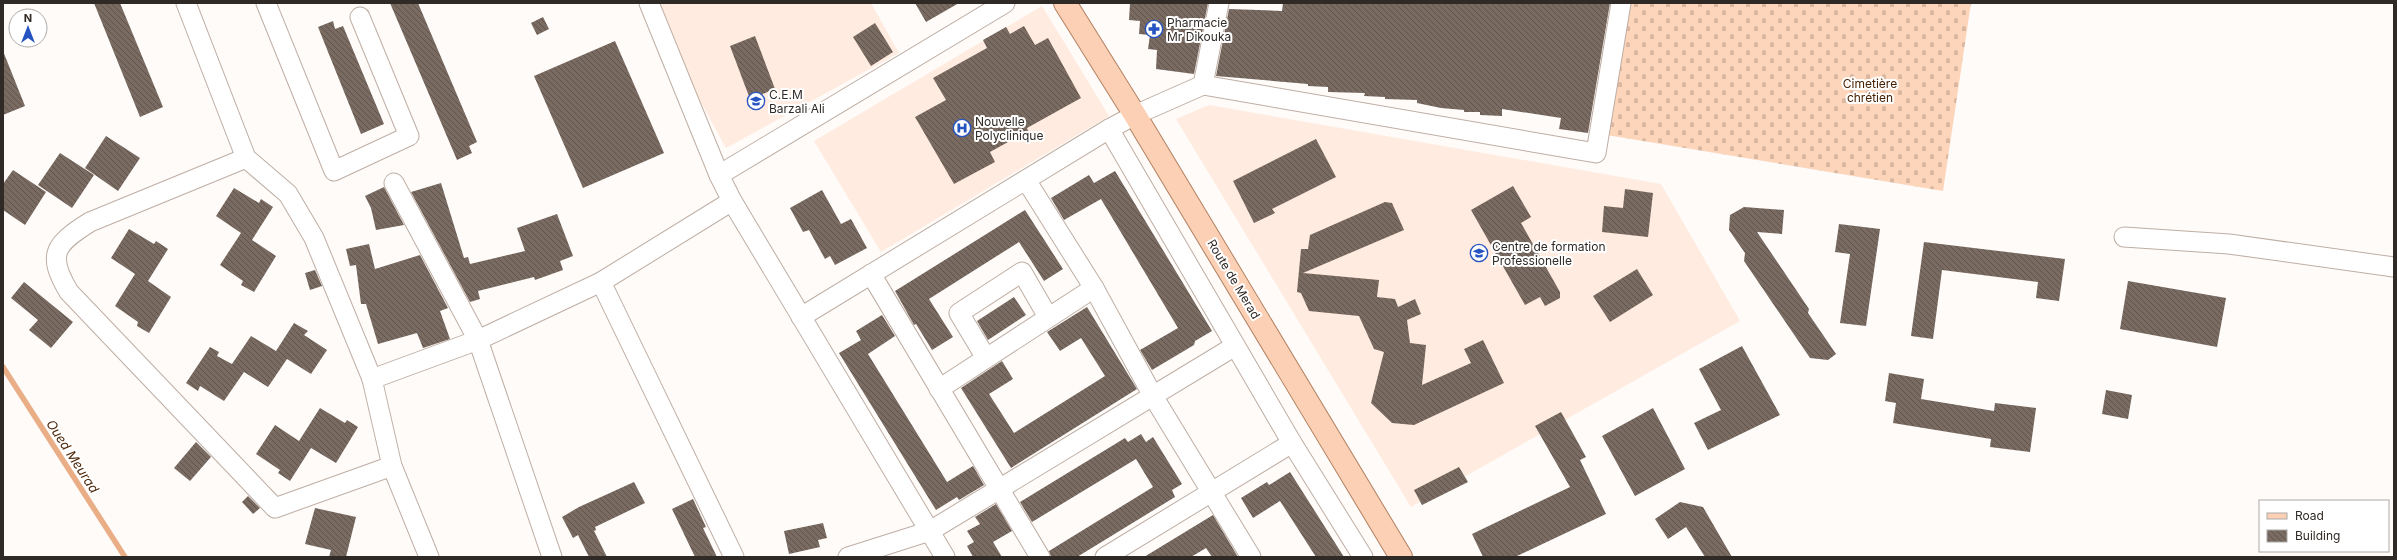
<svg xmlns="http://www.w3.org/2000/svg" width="2397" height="560" font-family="Inter,sans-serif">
  <defs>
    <pattern id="cemetery-stones" width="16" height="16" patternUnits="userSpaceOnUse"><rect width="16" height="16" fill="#fdd5bb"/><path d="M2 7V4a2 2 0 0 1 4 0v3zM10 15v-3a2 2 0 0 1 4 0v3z" fill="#d9b7a1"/></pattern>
    <pattern id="building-back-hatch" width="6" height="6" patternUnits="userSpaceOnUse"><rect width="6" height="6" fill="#7a6b62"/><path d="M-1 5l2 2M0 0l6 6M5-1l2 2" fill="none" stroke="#5f544c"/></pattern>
  </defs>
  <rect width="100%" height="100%" fill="#fefbf9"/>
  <g fill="#ffebdf">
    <path d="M646,3H871L899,53L726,148Z"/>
    <path d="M1042,6L1109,116L881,252L814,141Z"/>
    <path d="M1209,105L1661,184L1740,321L1411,507L1176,119Z"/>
  </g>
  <path fill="url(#cemetery-stones)" d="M1628,3H1971L1943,191L1607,135Z"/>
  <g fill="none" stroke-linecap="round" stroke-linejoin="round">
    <path stroke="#eaae87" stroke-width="5.5" d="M3,367L125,557"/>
  </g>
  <g fill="url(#building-back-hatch)">
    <path d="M94,3H120L163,107L140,117Z"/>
    <path d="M390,3H418L477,142L469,146L472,153L457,160Z"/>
    <path d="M915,3H959L926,22Z"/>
    <path d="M1130,3H1208L1194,74L1156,69L1157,50L1148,49L1150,35L1139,34L1140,21L1129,20Z"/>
    <path d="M1283,3H1610L1588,133L1559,129L1561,118L1502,109V116L1480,115V112H1464V110L1441,108L1417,103V100L1385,99V97L1364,96L1365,93L1328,92V87L1308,86V84L1216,76L1229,9L1282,11Z"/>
    <path d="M543,17L549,29L537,35L531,23Z"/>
    <path d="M333,21L335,29L343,26L384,124L361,134L318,27Z"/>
    <path d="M875,23L893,52L871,66L853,37Z"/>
    <path d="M1024,26L1035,45L1048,38L1081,98L1027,128L1028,131L990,152L995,162L954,184L915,117L946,100L933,78L987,48L983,40L1006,27L1010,34Z"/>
    <path d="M755,36L775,89L750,99L730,46Z"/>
    <path d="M615,41L664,153L583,188L534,76Z"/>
    <path d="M3,51L25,106L3,115Z"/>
    <path d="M106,136L140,158L118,191L85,168Z"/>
    <path d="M1316,139L1336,177L1272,209L1275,213L1254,223L1233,181Z"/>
    <path d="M60,153L94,175L72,208L38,185Z"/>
    <path d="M13,170L46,192L25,225L3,210V184Z"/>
    <path d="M1115,171L1212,331L1195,341L1194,345L1152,370L1140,350L1178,328L1101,199L1064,220L1051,198L1089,175L1094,183Z"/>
    <path d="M441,183L464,258L468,257L470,264L525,251L517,228L557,214L573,256L560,261L563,270L535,280L534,277L478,291L480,299L470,302L411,192Z"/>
    <path d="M1513,186L1531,217L1521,223L1560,292V298L1545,306L1540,297L1525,305L1471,210Z"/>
    <path d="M384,187L404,225L376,230L371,208L365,196Z"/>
    <path d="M234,188L259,203L261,199L273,207L252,240L276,256L254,292L241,285L243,281L220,265L241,233L216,216Z"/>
    <path d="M1625,189L1653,193L1648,237L1602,232L1604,206L1623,208Z"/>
    <path d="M822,190L841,224L851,219L867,248L835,265L830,256L825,259L809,230L803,232L790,208Z"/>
    <path d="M1385,202L1392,203L1404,230L1303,273L1379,280L1377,297L1395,299L1398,307L1415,299L1421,314L1407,320L1410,343L1426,345L1422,385L1471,363L1464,349L1483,340L1504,383L1414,425L1392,423L1371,403L1384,352L1374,349L1359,316L1309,311L1301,293L1297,292L1301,249H1308L1310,235Z"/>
    <path d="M1744,207L1784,210L1782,234L1757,232L1809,309L1808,313L1836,354L1828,360L1810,358L1744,261L1745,253L1729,230L1730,215Z"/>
    <path d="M1025,210L1063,269L1044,281L1019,242L929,299L953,337L932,350L916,324L914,325L895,291Z"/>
    <path d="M1839,224L1880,229L1866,326L1840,323L1850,254L1835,252Z"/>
    <path d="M129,229L154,244L156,241L168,249L148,281L171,297L149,333L137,326L138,322L115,306L135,274L111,258Z"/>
    <path d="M1924,242L2065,259L2059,301L2036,298L2038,282L1942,270L1933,339L1911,336Z"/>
    <path d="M369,244L375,269L420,255L448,308L440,311L450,339L423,348L417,333L378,344L366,304H361L356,265L350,266L346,249Z"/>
    <path d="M1637,269L1653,295L1610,322L1593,296Z"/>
    <path d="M315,270L322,286L310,290L305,273Z"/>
    <path d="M2128,281L2226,298L2217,347L2120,329Z"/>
    <path d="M24,282L73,322L51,348L29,330L38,320L11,298Z"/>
    <path d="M1014,297L1026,315L988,340L977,321Z"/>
    <path d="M1087,307L1137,389L1011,468L961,388L1002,361L1013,379L989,394L1014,433L1105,376L1081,338L1060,351L1047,332Z"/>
    <path d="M882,315L895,336L868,354L947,482L973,466L984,485L959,500L957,497L936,510L839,353L861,340L856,331Z"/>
    <path d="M294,323L308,331L304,335L327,350L311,374L287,359L268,387L244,372L224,401L200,386L198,391L186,383L210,347L219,352L217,356L232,364L251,336L276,351Z"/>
    <path d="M1742,346L1780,415L1708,450L1694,423L1721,410L1699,369Z"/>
    <path d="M1889,373L1924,379L1921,399L1994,411L1995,403L2036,408L2030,452L1990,447L1991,439L1893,423L1896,403L1885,401Z"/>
    <path d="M2106,390L2132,395L2128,419L2102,414Z"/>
    <path d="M320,408L345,423L347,420L358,427L336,463L311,448L290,481L278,473L280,470L256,454L275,425L299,441Z"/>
    <path d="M1653,408L1685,469L1635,496L1602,436Z"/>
    <path d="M1561,412L1586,457L1580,460L1606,514L1515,557H1483L1472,534L1570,487L1535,426Z"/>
    <path d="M1141,434L1146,442L1153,437L1182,484L1172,490L1175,497L1077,557H1051L1049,551L1153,487L1136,459L1032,522L1020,502L1125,438L1128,442Z"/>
    <path d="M196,442L211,457L190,481L174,468Z"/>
    <path d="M1459,467L1468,482L1422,505L1414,490Z"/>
    <path d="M1290,472L1344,557H1316L1280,501L1253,518L1241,498L1267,482L1269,485Z"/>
    <path d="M634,482L645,503L595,527L596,530L594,531L607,557H589L578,535L573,538L562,517L579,507Z"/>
    <path d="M248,496L260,508L253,514L242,502Z"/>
    <path d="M693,499L706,527L703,528L717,557H695L672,509Z"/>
    <path d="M1680,502L1703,507L1732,557H1705L1686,527L1668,539L1655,519Z"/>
    <path d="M996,504L1012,531L993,542L1002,557H973L967,546L974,542L967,531L980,524L975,517Z"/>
    <path d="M315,508L356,517L346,557H329L331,550L305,544Z"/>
    <path d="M1213,515L1238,557H1212L1206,548L1191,557H1144Z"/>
    <path d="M823,523L827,538L818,540L820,547L789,554L784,531Z"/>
  </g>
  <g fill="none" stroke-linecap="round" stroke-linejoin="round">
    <defs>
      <g id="minor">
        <path d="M186,3L246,158L288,194L314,238L372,379L392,466L429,557"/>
        <path d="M266,3L334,171L409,136L360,17"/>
        <path d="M649,3L719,175L732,201L945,557"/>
        <path d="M1203,85L1219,3"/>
        <path d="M1109,129L1292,443L1363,557"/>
        <path d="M246,158L90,222C55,244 46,254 69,292L275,508L392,466"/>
        <path d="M719,175L1005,3"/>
        <path d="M1026,180L1094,288L1153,396L1251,557"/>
        <path d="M394,183L478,340L552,557"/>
        <path d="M2124,237L2229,244L2394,267"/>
        <path d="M871,274L1040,557"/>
        <path d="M601,282L734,557"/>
        <path d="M801,317L1109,129L1135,115L1203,85L1596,153L1621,3"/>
        <path d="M986,358L959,313L1022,272L1048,317"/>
        <path d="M372,379L478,340L601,282L732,201"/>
        <path d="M939,389L1094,288"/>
        <path d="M848,557L930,531L1235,346"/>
        <path d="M1105,557L1292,443"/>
      </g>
      <path id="major" d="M1065,3L1135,115L1401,557"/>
    </defs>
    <use href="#minor" stroke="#beaea4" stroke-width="21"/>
    <use href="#major" stroke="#b28162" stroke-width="24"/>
    <use href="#minor" stroke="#fff" stroke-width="19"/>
    <use href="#major" stroke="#fbd0b4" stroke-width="22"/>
  </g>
  <defs>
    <symbol id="pharmacy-ring" viewBox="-11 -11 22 22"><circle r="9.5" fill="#fff" stroke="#2553c1" stroke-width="1.5"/><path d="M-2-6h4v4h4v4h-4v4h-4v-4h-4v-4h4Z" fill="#2553c1"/></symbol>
    <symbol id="school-ring" viewBox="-11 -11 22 22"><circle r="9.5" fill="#fff" stroke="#2553c1" stroke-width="1.5"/><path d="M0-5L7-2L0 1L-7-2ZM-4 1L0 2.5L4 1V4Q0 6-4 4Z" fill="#2553c1"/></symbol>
    <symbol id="hospital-ring" viewBox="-11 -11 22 22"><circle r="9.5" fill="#fff" stroke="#2553c1" stroke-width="1.5"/><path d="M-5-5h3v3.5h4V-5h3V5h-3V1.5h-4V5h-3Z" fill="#2553c1"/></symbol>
    <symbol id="university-ring" viewBox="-11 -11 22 22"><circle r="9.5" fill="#fff" stroke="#2553c1" stroke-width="1.5"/><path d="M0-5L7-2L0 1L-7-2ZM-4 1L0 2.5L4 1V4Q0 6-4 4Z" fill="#2553c1"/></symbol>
  </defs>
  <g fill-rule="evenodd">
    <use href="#pharmacy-ring" x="1144" y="19" width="20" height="20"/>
    <use href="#school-ring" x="746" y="91" width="20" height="20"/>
    <use href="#hospital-ring" x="952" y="118" width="20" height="20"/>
    <use href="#university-ring" x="1469" y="243" width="20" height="20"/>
  </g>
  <g text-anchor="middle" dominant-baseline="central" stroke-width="4" stroke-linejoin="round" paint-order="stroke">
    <g font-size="12" fill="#302a26" stroke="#fff" text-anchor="start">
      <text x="1167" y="22">Pharmacie<tspan x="1167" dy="14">Mr Dikouka</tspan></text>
      <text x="769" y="94">C.E.M<tspan x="769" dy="14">Barzali Ali</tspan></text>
      <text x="975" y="121">Nouvelle<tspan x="975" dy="14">Polyclinique</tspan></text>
      <text x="1492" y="246">Centre de formation<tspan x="1492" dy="14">Professionelle</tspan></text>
    </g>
    <g font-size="12" fill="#462002" stroke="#fff">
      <text x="1870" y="83">Cimetière<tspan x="1870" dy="14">chrétien</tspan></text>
    </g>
    <g font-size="12" fill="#302a26" stroke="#fff">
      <text transform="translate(1234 279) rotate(59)">Route de Merad</text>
    </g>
    <g font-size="13" font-style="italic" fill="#4d2608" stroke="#fff">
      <text transform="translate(73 456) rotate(57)">Oued Meurad</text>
    </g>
  </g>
  <rect width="2397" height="560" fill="none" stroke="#302a26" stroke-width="8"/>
  <rect x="2259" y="500" width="130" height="52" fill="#ffffff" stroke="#acaaa8"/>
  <rect x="2267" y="513" width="20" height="6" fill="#fbd0b4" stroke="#acaaa8"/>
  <text x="2295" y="520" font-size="12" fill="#302a26">Road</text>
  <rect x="2267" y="530" width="20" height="12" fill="url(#building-back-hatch)" stroke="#acaaa8"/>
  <text x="2295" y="540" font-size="12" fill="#302a26">Building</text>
  <g transform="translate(28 28)"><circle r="19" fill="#ffffff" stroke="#acaaa8"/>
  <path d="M0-3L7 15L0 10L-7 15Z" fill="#2553c1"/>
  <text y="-6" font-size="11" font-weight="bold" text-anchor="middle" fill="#302a26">N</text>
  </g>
</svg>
